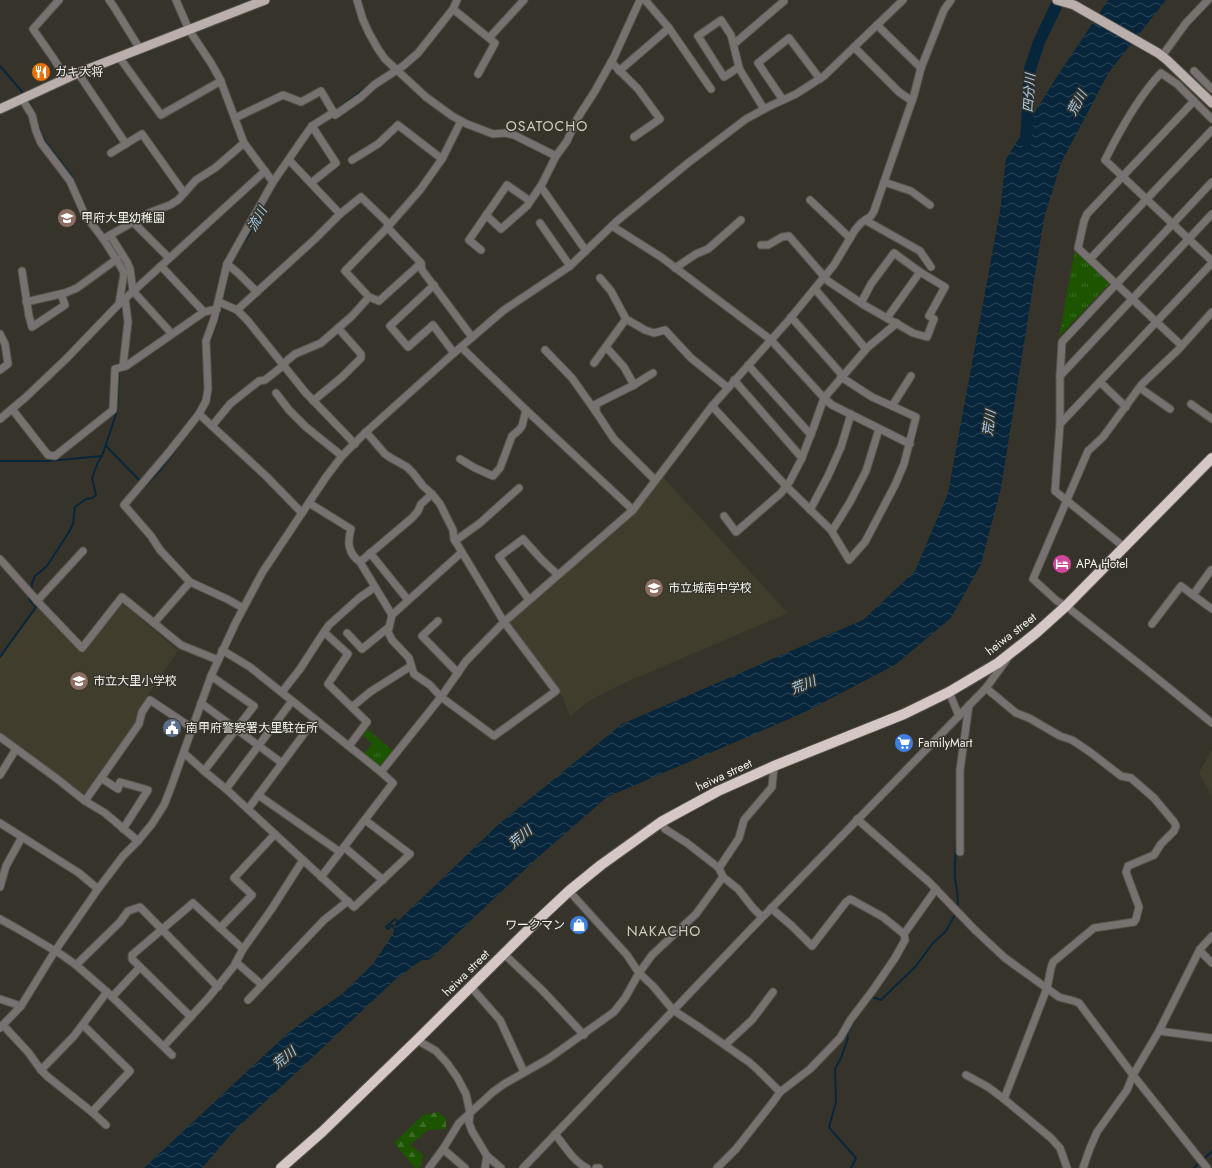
<svg xmlns="http://www.w3.org/2000/svg" width="1212" height="1168" font-family="Jost,'Noto Sans JP',sans-serif">
  <defs>
    <pattern id="grass-tufts" width="24" height="20" patternUnits="userSpaceOnUse"><rect width="24" height="20" fill="#1c5400"/><path d="M3 7l-1-3M5 7V3M7 7l1-3M15 17l-1-3M17 17v-4M19 17l1-3" fill="none" stroke="#3d6d25"/></pattern>
    <pattern id="forest-firs" width="22" height="20" patternUnits="userSpaceOnUse"><rect width="22" height="20" fill="#1c5400"/><path d="M5 1l3.5 6h-7zM16 11l3.5 6h-7z" fill="#3d6d25"/></pattern>
    <pattern id="water-waves" width="16" height="10" patternUnits="userSpaceOnUse"><rect width="16" height="10" fill="#08263b"/><path d="M0 5q4-4 8 0t8 0" fill="none" stroke="#2c4658"/></pattern>
  </defs>
  <rect width="100%" height="100%" fill="#36342a"/>
  <g fill="#403d2d">
    <path d="M660,474L788,613L622,684L589,701L570,716L563,698L560,693L504,622L633,510Z"/>
    <path d="M120,604H124L178,651L141,705L138,720L84,797L0,737V658L38,607L83,653Z"/>
    <path d="M1212,750V801L1209,791L1199,773Z"/>
  </g>
  <g fill="url(#grass-tufts)">
    <path d="M1075,250L1110,283L1059,337Z"/>
    <path d="M367,729L393,751L379,770L362,756L372,744L363,735Z"/>
  </g>
  <path fill="url(#forest-firs)" d="M438,1112L446,1118V1129L428,1130L410,1145L423,1155L421,1165L418,1168H415L394,1143L423,1115Z"/>
  <path fill="url(#water-waves)" d="M1108,0H1166L1109,72L1061,163L1044,218L1001,488L981,564L951,618L895,665L801,714L607,797L536,859L429,960H422L397,978L235,1130L202,1168H144L287,1034L313,1014L342,994L373,964L393,934L395,924L500,823L622,724L863,620L915,571L948,493L1000,211L1006,159L1056,78Z"/>
  <g fill="none" stroke-linecap="round" stroke-linejoin="round">
    <g stroke="#08263b" stroke-width="2">
      <path d="M0,66L25,95"/>
      <path d="M27,99L35,113"/>
      <path d="M340,107L368,86"/>
      <path d="M37,121L40,131L45,141L71,175L88,213L92,219"/>
      <path d="M107,238L123,263"/>
      <path d="M235,256L248,236L277,181"/>
      <path d="M125,290L128,275"/>
      <path d="M123,304L122,309L124,314"/>
      <path d="M209,344L218,319L228,275"/>
      <path d="M120,365L121,354"/>
      <path d="M204,412C211,400 212,394 211,380"/>
      <path d="M106,446L145,486L162,468L194,425"/>
      <path d="M0,461H48L102,456L117,411L119,369"/>
      <path d="M31,592L32,583L35,576L47,566L69,532L73,524L75,507L86,499L92,498L96,495L92,478L98,462L102,456"/>
      <path d="M0,657L36,607L29,599L30,596"/>
      <path d="M957,836C956,850 954,864 955,878C956,889 960,899 957,909"/>
      <path d="M394,928L392,925L388,929L386,927L395,919L398,922"/>
      <path d="M870,999L872,997L881,1000L916,966L933,943L946,931L956,913"/>
      <path d="M851,1168L856,1158L832,1131L829,1127L836,1102L835,1069L841,1058L848,1038L847,1034L855,1020"/>
      <path d="M1194,1168L1212,1151"/>
    </g>
    <path stroke="#08263b" stroke-width="12" d="M1026,141L1030,69L1039,42L1059,0"/>
    <defs>
      <g id="minor">
        <path d="M59,0L33,29L54,59L66,79"/>
        <path d="M109,0L114,7L140,49"/>
        <path d="M176,0L189,30L211,63L220,79L244,143L273,182"/>
        <path d="M357,0L363,20L369,33L378,49L385,59L426,97L452,116L467,124L493,134L505,133L514,135L556,156"/>
        <path d="M645,0L669,28L711,89"/>
        <path d="M453,9L495,43L478,74"/>
        <path d="M877,25L921,68"/>
        <path d="M489,38L524,0"/>
        <path d="M734,44L784,1"/>
        <path d="M854,47L899,92L912,101"/>
        <path d="M1162,56L1186,23L1208,0"/>
        <path d="M119,57L161,115L221,81"/>
        <path d="M611,62L638,89L660,119L634,137"/>
        <path d="M739,67L724,77L698,36L721,20L731,35L739,67L740,70L764,109"/>
        <path d="M619,71L669,28"/>
        <path d="M1194,71L1212,89"/>
        <path d="M78,73L126,144"/>
        <path d="M22,99L32,115L36,131L41,143L70,181L85,215L104,240L121,267L124,273L123,280L119,304"/>
        <path d="M783,100L758,63L789,38L820,79"/>
        <path d="M235,118L283,95L301,102L321,91L335,115L361,97L374,85L403,66L418,53L453,9L457,0"/>
        <path d="M1212,119L1177,84L1161,73C1138,97 1120,130 1105,160L1212,261"/>
        <path d="M111,153L142,134L184,193"/>
        <path d="M289,160L340,214"/>
        <path d="M352,160L378,144L398,125L442,159"/>
        <path d="M884,182L911,191L930,205"/>
        <path d="M311,183L336,163L312,126"/>
        <path d="M541,187L586,251"/>
        <path d="M810,200L850,238"/>
        <path d="M486,215L501,229L527,206L542,184L556,156L567,141L577,119L595,91L614,57L640,0"/>
        <path d="M865,220L920,251L931,267"/>
        <path d="M133,222L169,258"/>
        <path d="M540,223L570,266"/>
        <path d="M612,226L661,257L771,340L824,398L832,405L910,444"/>
        <path d="M387,227L421,263L422,270L472,337"/>
        <path d="M110,235L127,262L130,269L133,291L172,334"/>
        <path d="M103,239L151,212L170,205L178,200L196,180L215,168L244,143"/>
        <path d="M761,245H768L782,237L789,236L828,281L864,305L913,333L927,337L934,319L929,316L945,287L920,272"/>
        <path d="M481,250L469,240L507,185L530,201"/>
        <path d="M1090,259L1212,130"/>
        <path d="M421,263L379,301L369,297L345,271L385,230L420,190L442,159L461,121"/>
        <path d="M227,264L238,273L257,292"/>
        <path d="M161,266L204,312"/>
        <path d="M675,268L696,254L708,249L741,220"/>
        <path d="M22,271L29,316L32,327L65,305L61,294"/>
        <path d="M600,278L611,291L626,319L645,330L654,333L665,330L691,358L727,387"/>
        <path d="M434,285L390,326L408,347L433,325L454,353"/>
        <path d="M815,289L866,349"/>
        <path d="M26,302L65,293L77,288L117,259"/>
        <path d="M219,302L237,310L248,321L305,392L355,444"/>
        <path d="M861,303L871,284L894,253L920,272L887,318"/>
        <path d="M237,310L315,239L340,214L361,197L389,224"/>
        <path d="M1212,312L1178,350L1142,384L1103,437L1088,451L1033,579L1057,601L1066,606L1148,671L1212,723"/>
        <path d="M791,317L843,376"/>
        <path d="M0,334L5,344L8,364L0,370"/>
        <path d="M1181,345L1078,248L1084,221L1087,214L1194,101"/>
        <path d="M461,347L526,410L633,510"/>
        <path d="M606,347L624,367L634,385"/>
        <path d="M545,350L572,378L596,412"/>
        <path d="M594,363L626,319"/>
        <path d="M283,364L295,354L321,343L352,316L369,297"/>
        <path d="M748,365L811,435"/>
        <path d="M123,366L128,322L125,298"/>
        <path d="M653,373L634,385L596,404V412L614,439L655,480"/>
        <path d="M1060,376L1212,214"/>
        <path d="M841,377L872,397L892,406"/>
        <path d="M734,380L802,458"/>
        <path d="M1100,382L1126,407"/>
        <path d="M1140,388L1170,409"/>
        <path d="M276,393L289,410L306,427L342,456"/>
        <path d="M313,401L342,377L361,358V354L338,328"/>
        <path d="M1191,404L1212,419"/>
        <path d="M712,406L786,486L831,530L849,560L865,542L895,485L904,464L916,417L892,406L911,376"/>
        <path d="M12,409L48,455L55,456L113,410L115,369L126,366L204,312L217,309"/>
        <path d="M199,414L266,476L302,513"/>
        <path d="M0,419L26,397L66,359L116,307L265,171"/>
        <path d="M1060,424L1212,263"/>
        <path d="M212,426L230,404L259,381L265,380L284,365"/>
        <path d="M366,432L385,454L391,458L407,467L413,473L423,486L432,494L440,504L453,530L454,539L504,622L556,691L494,736L441,697L430,685L414,674L409,658L392,640L388,632L392,615L462,552"/>
        <path d="M460,459L475,468L493,476L500,468L512,436L519,430L522,426L526,410"/>
        <path d="M309,503L351,529C347,543 348,553 360,562L392,615"/>
        <path d="M810,510L828,476L841,447L851,414"/>
        <path d="M724,516L736,532L781,493L790,481L801,460L813,429L824,398L868,347L897,323"/>
        <path d="M832,531L850,502L866,471L879,429"/>
        <path d="M455,541L480,523L519,488"/>
        <path d="M1124,547L1055,491L1060,424V376L1062,342L1212,182"/>
        <path d="M370,553L408,600"/>
        <path d="M0,559L41,605L82,648L122,597L181,645L218,660"/>
        <path d="M360,562L412,518L418,511L421,504L432,494"/>
        <path d="M529,600L499,557L523,539L542,560L558,575"/>
        <path d="M37,601L83,551"/>
        <path d="M243,608L227,599L190,582L160,550L151,536L124,505L169,452L199,414L206,401L208,389L206,341L214,319L227,264L273,182L302,140L312,126L334,112"/>
        <path d="M1212,609L1193,595L1211,570L1212,571"/>
        <path d="M438,621L422,636L458,673"/>
        <path d="M154,623L190,582"/>
        <path d="M1152,624L1181,586L1193,595"/>
        <path d="M324,632L348,654L328,684L367,722L349,746"/>
        <path d="M347,633L362,649L389,627"/>
        <path d="M222,650L250,667L381,772L441,697L466,661L504,622L633,510L712,406L788,321L834,265L855,230L861,223L871,216L874,211L914,95L921,68L944,10L951,0"/>
        <path d="M986,688L1016,713L1029,718L1060,736L1072,740L1090,752L1121,776L1131,778L1154,798L1174,822L1176,826L1174,831L1161,844L1154,855L1128,866L1126,872L1139,907L1136,919L1134,922L1094,928L1053,962L1051,968L1047,988L1004,1099"/>
        <path d="M282,692L300,669L322,635L329,625L359,598L375,587"/>
        <path d="M949,692L959,716"/>
        <path d="M201,703L282,763"/>
        <path d="M352,707L370,692L411,666"/>
        <path d="M0,737L56,778L85,801L105,813L138,841"/>
        <path d="M184,753L204,771L226,789L354,907L410,854L365,820"/>
        <path d="M204,771L254,706L211,676"/>
        <path d="M0,775L16,749"/>
        <path d="M101,778L118,789L120,782L148,790L123,829"/>
        <path d="M226,789L292,701"/>
        <path d="M258,795L340,852"/>
        <path d="M85,801L139,724L142,712L150,700L192,728"/>
        <path d="M248,809L315,719"/>
        <path d="M857,819L929,882L975,930L1005,958L1059,997C1067,1000 1071,999 1079,1003L1133,1075L1207,1168"/>
        <path d="M661,822L665,829L687,843L719,868L723,877L738,889L753,908L762,917"/>
        <path d="M0,823L79,873L98,889"/>
        <path d="M344,847L383,880"/>
        <path d="M960,852V770L969,705"/>
        <path d="M719,868L739,838L744,820L772,787L774,766"/>
        <path d="M321,877L393,783L381,772"/>
        <path d="M0,887L6,866L22,837"/>
        <path d="M569,891L627,955L639,973L653,986L673,1010L699,1027L749,1062L758,1070L780,1092"/>
        <path d="M771,908L792,926L812,946L846,902L850,899L854,901L883,917L904,934"/>
        <path d="M0,919L18,929L62,955L76,965L107,992L172,1055"/>
        <path d="M220,928L252,895L234,878L275,834"/>
        <path d="M1200,951L1212,963"/>
        <path d="M504,954L543,991L584,1035"/>
        <path d="M236,962L262,985"/>
        <path d="M76,965L120,922L128,911L140,907L218,987"/>
        <path d="M471,987L500,1020L524,1072"/>
        <path d="M112,997L140,967"/>
        <path d="M0,999L21,1006"/>
        <path d="M248,1000L324,920L348,901"/>
        <path d="M191,1017L132,959V955L193,903L243,949"/>
        <path d="M3,1025L28,1052L41,1070L48,1077L92,1112L106,1125"/>
        <path d="M83,1025L130,1071L92,1112"/>
        <path d="M0,1028L21,1006L55,951L98,889L123,856L138,841L152,824L164,805L170,790L211,676L235,624L262,573L326,477L342,456L366,432L454,353L504,310L570,266L617,221L688,163L746,119L770,106L796,94L824,76L903,0"/>
        <path d="M1159,1031L1212,1038"/>
        <path d="M417,1040L436,1051L447,1063L457,1077L466,1094L470,1113L469,1123L472,1131L487,1156L501,1168"/>
        <path d="M725,1045L752,1020L773,992"/>
        <path d="M164,1046L209,997L234,966L243,949L271,910L303,860"/>
        <path d="M41,1070L74,1036L107,992"/>
        <path d="M966,1075L988,1087L1004,1099L1051,1138L1060,1148L1067,1168"/>
        <path d="M555,1134C564,1145 574,1162 587,1168"/>
        <path d="M443,1149L465,1168"/>
        <path d="M429,1168L443,1149L459,1123L493,1092L504,1084L548,1059L614,1012L625,998L639,973L652,955L696,914L723,877"/>
        <path d="M485,1168L487,1156"/>
        <path d="M523,1168L749,931L986,688L1007,659"/>
        <path d="M596,1168H599"/>
        <path d="M717,1168L736,1149L773,1102L780,1092L810,1069L840,1038L851,1019L873,990L895,958L905,940L904,934L936,889"/>
        <path d="M1083,1168L1090,1148L1097,1132L1127,1090L1133,1075L1159,1031L1200,949L1212,936"/>
      </g>
      <g id="major">
        <path d="M1057,0L1074,5L1158,53L1167,60L1212,103"/>
        <path d="M0,109L78,73L265,0"/>
      </g>
      <path id="highway" d="M281,1168L322,1132L417,1040L536,922L569,891L601,865L661,822L718,791L774,766L904,714L949,692L998,663L1036,633L1066,606L1212,458"/>
    </defs>
    <use href="#minor" stroke="#545249" stroke-width="9"/>
    <use href="#major" stroke="#545249" stroke-width="11"/>
    <use href="#highway" stroke="#545249" stroke-width="12"/>
    <use href="#minor" stroke="#777271" stroke-width="7"/>
    <use href="#major" stroke="#bbafad" stroke-width="9"/>
    <use href="#highway" stroke="#d5c7c5" stroke-width="10"/>
  </g>
  <defs>
    <symbol id="restaurant-disc" viewBox="-11 -11 22 22"><circle r="9.5" fill="#e8710a" stroke="#36342a"/><path d="M-5-6h1v4h1v-4h1v4h1v-4h1v5L-1.5 .5V6h-2V.5L-5-1ZM5-6V6H3V1.5H1.5Q1.5-4 5-6Z" fill="#fff"/></symbol>
    <symbol id="school-disc" viewBox="-11 -11 22 22"><circle r="9.5" fill="#8d6e63" stroke="#36342a"/><path d="M0-5L7-2L0 1L-7-2ZM-4 1L0 2.5L4 1V4Q0 6-4 4Z" fill="#fff"/></symbol>
    <symbol id="hotel-disc" viewBox="-11 -11 22 22"><circle r="9.5" fill="#d1479c" stroke="#36342a"/><path d="M-6-4.5h1.5V1H6V5H4.5V3h-9V5H-6ZM-4 0a1.8 1.8 0 1 1 3.6 0ZM.5 0V-2.5h3Q6-2.5 6 0Z" fill="#fff"/></symbol>
    <symbol id="civic-disc" viewBox="-11 -11 22 22"><circle r="9.5" fill="#5c6f8a" stroke="#36342a"/><path d="M-.6-6.5H3V-4.5H.6V-3L4-1V1h2V6H-6V1h2V-1L-.6-3ZM-1.2 2.5V6h2.4V2.5Z" fill="#fff"/></symbol>
    <symbol id="supermarket-disc" viewBox="-11 -11 22 22"><circle r="9.5" fill="#3f7fe0" stroke="#36342a"/><path d="M-6-5.5h2.5l.6 2H6L4.5 2H-2.5L-4.4-4H-6ZM-1.5 3.2a1.3 1.3 0 1 0 .1 0ZM3 3.2a1.3 1.3 0 1 0 .1 0Z" fill="#fff"/></symbol>
    <symbol id="shop-disc" viewBox="-11 -11 22 22"><circle r="9.5" fill="#3f7fe0" stroke="#36342a"/><path d="M-5-2.5h2.3a2.7 3.5 0 0 1 5.4 0H5L5.5 6h-11ZM-1.5-2.5h3a1.5 2.3 0 0 0-3 0Z" fill="#fff"/></symbol>
  </defs>
  <g fill-rule="evenodd">
    <use href="#restaurant-disc" x="30" y="61" width="22" height="22"/>
    <use href="#school-disc" x="56" y="207" width="22" height="22"/>
    <use href="#hotel-disc" x="1051" y="553" width="22" height="22"/>
    <use href="#school-disc" x="643" y="577" width="22" height="22"/>
    <use href="#school-disc" x="68" y="670" width="22" height="22"/>
    <use href="#civic-disc" x="161" y="717" width="22" height="22"/>
    <use href="#supermarket-disc" x="893" y="732" width="22" height="22"/>
    <use href="#shop-disc" x="568" y="914" width="22" height="22"/>
  </g>
  <g text-anchor="middle" dominant-baseline="central" stroke-width="3" stroke-linejoin="round" paint-order="stroke">
    <g font-size="12" fill="#f3f2ec" stroke="#36342a" text-anchor="start">
      <text x="55" y="72">ガキ大将</text>
      <text x="81" y="218">甲府大里幼稚園</text>
      <text x="1076" y="564">APA Hotel</text>
      <text x="668" y="588">市立城南中学校</text>
      <text x="93" y="681">市立大里小学校</text>
      <text x="186" y="728">南甲府警察署大里駐在所</text>
      <text x="918" y="743">FamilyMart</text>
      <text x="565" y="925" text-anchor="end">ワークマン</text>
    </g>
    <g font-size="12" fill="#f3f2ec" stroke="#36342a">
      <text transform="translate(1011 634) rotate(-38)">heiwa street</text>
      <text transform="translate(724 775) rotate(-25)">heiwa street</text>
      <text transform="translate(466 973) rotate(-45)">heiwa street</text>
    </g>
    <g font-size="13" font-style="italic" fill="#a6cff0" stroke="#36342a">
      <text transform="translate(1029 93) rotate(-86)">四分川</text>
      <text transform="translate(1077 103) rotate(-62)">荒川</text>
      <text transform="translate(257 219) rotate(-61)">流川</text>
      <text transform="translate(989 423) rotate(-82)">荒川</text>
      <text transform="translate(803 685) rotate(-22)">荒川</text>
      <text transform="translate(520 837) rotate(-40)">荒川</text>
      <text transform="translate(284 1058) rotate(-40)">荒川</text>
    </g>
    <g font-size="14" letter-spacing="1" fill="#d0cec2" stroke="#36342a">
      <text x="547" y="126">OSATOCHO</text>
      <text x="664" y="931">NAKACHO</text>
    </g>
  </g>
</svg>
